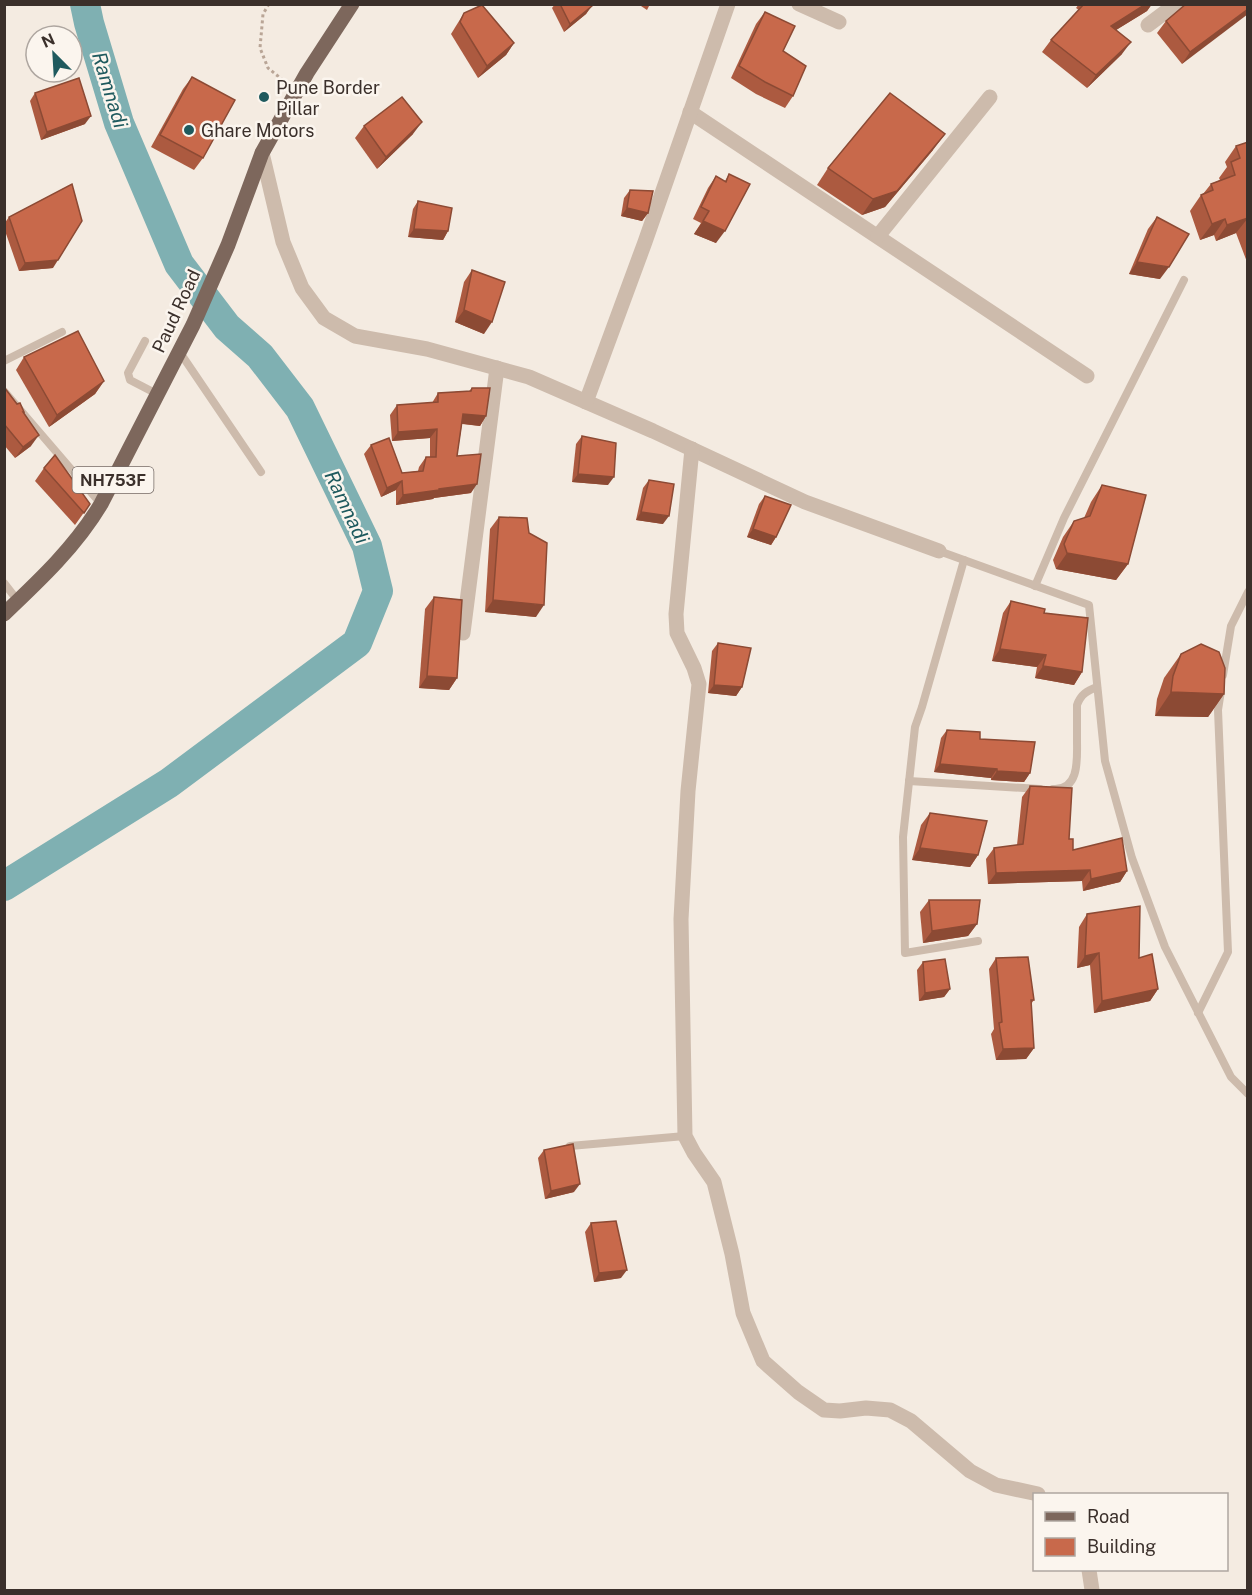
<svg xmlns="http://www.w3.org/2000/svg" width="1252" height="1595" font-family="'Public Sans',sans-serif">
  <rect width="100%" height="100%" fill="#f4ebe1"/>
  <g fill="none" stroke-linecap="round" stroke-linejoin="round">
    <path stroke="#7fb0b2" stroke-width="30" d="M4,886L169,783L357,643L378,591L367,546L300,408L260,356L227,327L179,264L119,123L89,23L85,4"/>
    <path stroke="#b9a596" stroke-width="3" stroke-dasharray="3 3" stroke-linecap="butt" d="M269,4L263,14L260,48L268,68L284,81"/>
    <g stroke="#cdbbac" stroke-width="8">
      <path d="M145,341L128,373L130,380L157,394"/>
      <path d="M179,351L261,472"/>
      <path d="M4,361L62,332"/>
      <path d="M4,391L101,504"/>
      <path d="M939,551L1089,605L1105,761L1132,858L1165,947L1231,1077L1248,1094"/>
      <path d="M964,560L922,707L915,727L903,837L905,953L978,941"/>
      <path d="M4,583L18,601"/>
      <path d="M1035,586L1064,518L1184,280"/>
      <path d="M1223,675L1231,626L1248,592"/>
      <path d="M909,781L1040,789"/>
      <path d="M1053,789C1080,791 1077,758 1077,740C1077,728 1077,717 1077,705C1081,694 1087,691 1097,687"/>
      <path d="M1198,1013L1228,952L1218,710L1221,691"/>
      <path d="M570,1146L685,1136"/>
    </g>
    <g stroke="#cdbbac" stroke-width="15">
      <path d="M799,4L839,22"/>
      <path d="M1148,25L1176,4"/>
      <path d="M690,112L1087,376"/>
      <path d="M262,153L283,242L302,288L324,318L355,336L427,349L529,377L653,431L805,502L939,551"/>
      <path d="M878,236L990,97"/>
      <path d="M586,402L645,242L728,4"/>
      <path d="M692,449L676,614L677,633L694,668L699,684L688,791L681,919L685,1136L694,1153L714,1182L732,1254L743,1313L763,1361L798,1392L824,1410L840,1411L866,1408L890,1410L911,1421L970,1471L996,1485L1038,1494"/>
      <path d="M463,633L497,368"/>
      <path d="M1089,1570L1092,1590"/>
    </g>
    <path stroke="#7d675c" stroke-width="15" d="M4,614C40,580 76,546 101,504L193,325L228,245L262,153L307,73L352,4"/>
  </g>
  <g fill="#ac5a40">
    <path d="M555,4H592L586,14L564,32L552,8Z"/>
    <path d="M638,4H650L647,10Z"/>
    <path d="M1079,4H1152L1147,11L1116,30L1122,54L1087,88L1042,52L1051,40L1079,10L1076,8Z"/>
    <path d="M1248,4L1182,64L1157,33L1166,21Z"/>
    <path d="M765,12L783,51L793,96L785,108L756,94L731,78L756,24Z"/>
    <path d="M464,13L514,43L506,55L478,78L451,34Z"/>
    <path d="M192,77L203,158L194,170L151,147L183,89Z"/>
    <path d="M35,93L85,124L41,140L30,101Z"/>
    <path d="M364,126L413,134L377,169L355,138Z"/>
    <path d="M1248,142V262H1247L1236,233L1216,241L1214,235L1200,240L1190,211L1201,195L1203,194L1211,184L1220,180L1219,178L1227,167L1225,162L1236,146Z"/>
    <path d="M933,150L885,207L862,215L817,185L828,168Z"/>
    <path d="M729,174L716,243L694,234L701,223L693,219L708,188L716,176L725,181Z"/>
    <path d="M630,190L648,213L642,221L621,216L624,198Z"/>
    <path d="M418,201L448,231L443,240L408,237L413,209Z"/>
    <path d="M9,217L53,268L19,271L4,228V224Z"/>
    <path d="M1157,217L1160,279L1129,274L1148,229Z"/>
    <path d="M472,270L484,334L455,322L464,282Z"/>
    <path d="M24,357L104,381L95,394L49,427L16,370Z"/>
    <path d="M4,387L23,413L31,446L15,458L4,445Z"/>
    <path d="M472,388L486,416L480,426L462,424L457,456L471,493L434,498L433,499L396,505V490L381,497L364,454L371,445L402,473L418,471L419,467L426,457H430V438L392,441L390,415L397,405L432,403L438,393L469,391Z"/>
    <path d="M582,436L608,485L572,482L576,444Z"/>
    <path d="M44,468L90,504L75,525L35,481Z"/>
    <path d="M649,480L663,524L636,520L643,488Z"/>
    <path d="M1102,485L1128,564L1116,580L1056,569L1053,560L1063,537L1074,521L1084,518L1091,502Z"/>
    <path d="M765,496L776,537L771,545L747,537L759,504Z"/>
    <path d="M499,517L536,617L485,612L490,529Z"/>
    <path d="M434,597L457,678L449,690L419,688L425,609Z"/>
    <path d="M1011,601L1044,613L1082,672L1074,685L1035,678L1037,667L992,661L1003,613Z"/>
    <path d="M718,643L742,687L736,696L708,693L712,651Z"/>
    <path d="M1181,654L1224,694L1208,717L1155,716L1157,699L1164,678Z"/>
    <path d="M947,730L1030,773L1024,782L991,780V778L934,772L941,738Z"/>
    <path d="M1030,786L1069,839L1073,850L1127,871L1120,882L1083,891L1082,881L988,884L986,859L994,848L1017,845L1022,797Z"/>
    <path d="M930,813L978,855L970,867L912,860L921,825Z"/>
    <path d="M929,900L977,924L968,936L923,943L920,912Z"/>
    <path d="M1087,914L1139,958L1158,989L1150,1001L1094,1013L1090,965L1077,968L1079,927Z"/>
    <path d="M996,958L1034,1000L1031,1004L1034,1048L1026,1059L996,1060L991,1034L994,1029L989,969Z"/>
    <path d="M923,962L950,989L944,997L919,1001L917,970Z"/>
    <path d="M544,1150L574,1192L545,1199L538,1158Z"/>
    <path d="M591,1223L621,1278L594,1282L585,1232Z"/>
  </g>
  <g fill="#8c4a34">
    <path d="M1146,4H1152L1147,11L1103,38L1111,26Z"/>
    <path d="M592,6L586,14L564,32L570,24Z"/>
    <path d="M1248,9V14L1182,64L1190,52Z"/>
    <path d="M1131,42L1122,54L1087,88L1096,75Z"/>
    <path d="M514,43L506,55L478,78L487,66Z"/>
    <path d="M91,116L85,124L41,140L47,132Z"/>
    <path d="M422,122L413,134L377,169L386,157Z"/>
    <path d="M945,134L933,150L885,207L862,215L873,199Z"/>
    <path d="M627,208L648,213L642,221L621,216Z"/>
    <path d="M1248,218L1236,233L1216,241L1227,225Z"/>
    <path d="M1225,219L1214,235L1200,240L1212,224Z"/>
    <path d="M703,221L725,231L716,243L694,234Z"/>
    <path d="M414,229L448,231L443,240L408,237Z"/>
    <path d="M58,260L53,268L19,271L25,263Z"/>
    <path d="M1137,262L1169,267L1160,279L1129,274Z"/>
    <path d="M464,310L492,322L484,334L455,322Z"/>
    <path d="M104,381L95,394L49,427L57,415Z"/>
    <path d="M463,414L486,416L480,426L457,423Z"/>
    <path d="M437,429L430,438L392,441L398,432Z"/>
    <path d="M39,435L31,446L15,458L23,447Z"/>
    <path d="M578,474L614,477L608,485L572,482Z"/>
    <path d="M402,481L396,490L381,497L387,488Z"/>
    <path d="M477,484L471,493L434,498L433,499L396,505L403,495L439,489Z"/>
    <path d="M641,512L669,516L663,524L636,520Z"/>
    <path d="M753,529L776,537L771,545L747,537Z"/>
    <path d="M1067,553L1128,564L1116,580L1056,569Z"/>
    <path d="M493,600L544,605L536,617L485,612Z"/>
    <path d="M1000,649L1046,655L1037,667L992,661Z"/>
    <path d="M1043,666L1082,672L1074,685L1035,678Z"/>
    <path d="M427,676L457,678L449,690L419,688Z"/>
    <path d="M714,685L742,687L736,696L708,693Z"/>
    <path d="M1171,692L1224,694L1208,717L1155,716Z"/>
    <path d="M940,764L997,769L991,778L934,772Z"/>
    <path d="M997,771L1030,773L1024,782L991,780Z"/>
    <path d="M920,848L978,855L970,867L912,860Z"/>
    <path d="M1090,870L1082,881L988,884L996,873Z"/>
    <path d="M1127,871L1120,882L1083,891L1091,879Z"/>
    <path d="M977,924L968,936L923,943L932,931Z"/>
    <path d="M1099,953L1090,965L1077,968L1085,956Z"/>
    <path d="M950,989L944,997L919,1001L925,993Z"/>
    <path d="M1158,989L1150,1001L1094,1013L1102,1001Z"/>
    <path d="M1034,1048L1026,1059L996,1060L1003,1049Z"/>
    <path d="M580,1184L574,1192L545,1199L551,1191Z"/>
    <path d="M627,1270L621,1278L594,1282L599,1273Z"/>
  </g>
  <g fill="#c8694b" stroke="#8c4a34" stroke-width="1.5">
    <path d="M560,4H592V6L570,24Z"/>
    <path d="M1084,4H1146L1111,26L1131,42L1096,75L1051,40Z"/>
    <path d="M1186,4H1248V9L1190,52L1166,21Z"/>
    <path d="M482,5L514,43L487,66L460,22L464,13Z"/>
    <path d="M765,12L795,26L783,51L806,66L793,96L765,82L739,66Z"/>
    <path d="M192,77L235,100L203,158L160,135Z"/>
    <path d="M79,78L91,116L47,132L35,93Z"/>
    <path d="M890,93L945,134L897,191L873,199L828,168Z"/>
    <path d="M402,97L422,122L386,157L364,126Z"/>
    <path d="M1248,142V218L1227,225L1225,219L1212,224L1201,195L1213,190L1211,184L1235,175L1231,162L1240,158L1236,146Z"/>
    <path d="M729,174L750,184L725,231L703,221L709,211L701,207L716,176L726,182Z"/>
    <path d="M72,184L82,221L58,260L25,263L9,217Z"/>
    <path d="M630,190L653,191L648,213L627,208Z"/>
    <path d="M418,201L452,208L448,231L414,229Z"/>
    <path d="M1157,217L1189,234L1169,267L1137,262Z"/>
    <path d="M472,270L505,282L492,322L464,310Z"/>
    <path d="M78,331L104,381L57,415L24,357Z"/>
    <path d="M4,387L17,404L20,403L24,412H23L39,435L23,447L4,424Z"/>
    <path d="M472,388H490L486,416L463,414L457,456L481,454L477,484L439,489V490L403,495L402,481L387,488L371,445L389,438L402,473L423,471L426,457H436L437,429L398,432L397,405L438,402V393L471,391Z"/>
    <path d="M582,436L616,443L614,477L578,474Z"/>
    <path d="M55,455L90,504L84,513L44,468Z"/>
    <path d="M649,480L674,484L669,516L641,512Z"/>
    <path d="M1102,485L1146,495L1128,564L1067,553L1064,544L1074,521L1090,516Z"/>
    <path d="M765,496L791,505L776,537L753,529Z"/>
    <path d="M499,517L527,518L529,533L547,543L544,605L493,600Z"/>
    <path d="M434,597L462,600L457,678L427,676Z"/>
    <path d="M1011,601L1045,609L1044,613L1088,618L1082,672L1043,666L1046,655L1000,649Z"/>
    <path d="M718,643L751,648L742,687L714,685Z"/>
    <path d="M1201,644L1219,652L1225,668L1224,694L1171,692L1173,676L1181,654Z"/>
    <path d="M947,730L980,732V739L1035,742L1030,773L997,771V769L940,764Z"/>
    <path d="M1030,786L1072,788L1069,839H1073V850L1122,838L1127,871L1091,879L1090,870L996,873L994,848L1023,844Z"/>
    <path d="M930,813L987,821L978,855L920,848Z"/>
    <path d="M929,900H980L977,924L932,931Z"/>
    <path d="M1140,906L1139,958L1152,954L1158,989L1102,1001L1099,953L1085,956L1087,914Z"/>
    <path d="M1028,957L1034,1000H1031L1034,1048L1003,1049L999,1023L1002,1022L996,958Z"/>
    <path d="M945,959L950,989L925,993L923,962Z"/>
    <path d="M573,1144L580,1184L551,1191L544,1150Z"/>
    <path d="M616,1221L627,1270L599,1273L591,1223Z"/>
  </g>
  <g fill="#1f5a5e" stroke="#fbf5ee" stroke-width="2">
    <circle cx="264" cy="97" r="6"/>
    <circle cx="189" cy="130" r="6"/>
  </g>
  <g text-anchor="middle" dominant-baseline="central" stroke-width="5" stroke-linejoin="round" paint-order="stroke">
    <rect fill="#fbf5ee" stroke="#756b66" stroke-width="1.5" x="72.5" y="467" width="81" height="26" rx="4.5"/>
    <g font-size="16" font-weight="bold" fill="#3b302b">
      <text x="113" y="480">NH753F</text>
    </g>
    <g font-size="18" fill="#3b302b" stroke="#fbf5ee" text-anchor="start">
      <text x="276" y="87">Pune Border<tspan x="276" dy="21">Pillar</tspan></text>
      <text x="201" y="130">Ghare Motors</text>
    </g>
    <g font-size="18" fill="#3b302b" stroke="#fbf5ee">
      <text transform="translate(176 311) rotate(-65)">Paud Road</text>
    </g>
    <g font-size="20" font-style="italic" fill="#1f5a5e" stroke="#fbf5ee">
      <text transform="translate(110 90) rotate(73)">Ramnadi</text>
      <text transform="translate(347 507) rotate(65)">Ramnadi</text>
    </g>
  </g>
  <rect width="1252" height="1595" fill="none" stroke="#3b302b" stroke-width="12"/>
  <rect x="1033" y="1493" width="195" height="78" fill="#fbf5ee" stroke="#aea6a0" stroke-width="1.5"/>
  <rect x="1045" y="1512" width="30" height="9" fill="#7d675c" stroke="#aea6a0" stroke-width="1.5"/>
  <text x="1087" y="1523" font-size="18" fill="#3b302b">Road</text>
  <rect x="1045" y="1538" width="30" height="18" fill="#c8694b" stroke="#aea6a0" stroke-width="1.5"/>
  <text x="1087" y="1553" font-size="18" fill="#3b302b">Building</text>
  <g transform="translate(54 54) rotate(336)"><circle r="28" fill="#fbf5ee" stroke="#aea6a0" stroke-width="1.5"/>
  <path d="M0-4.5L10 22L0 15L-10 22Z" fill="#1f5a5e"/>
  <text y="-9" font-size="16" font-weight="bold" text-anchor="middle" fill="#3b302b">N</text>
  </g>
</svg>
